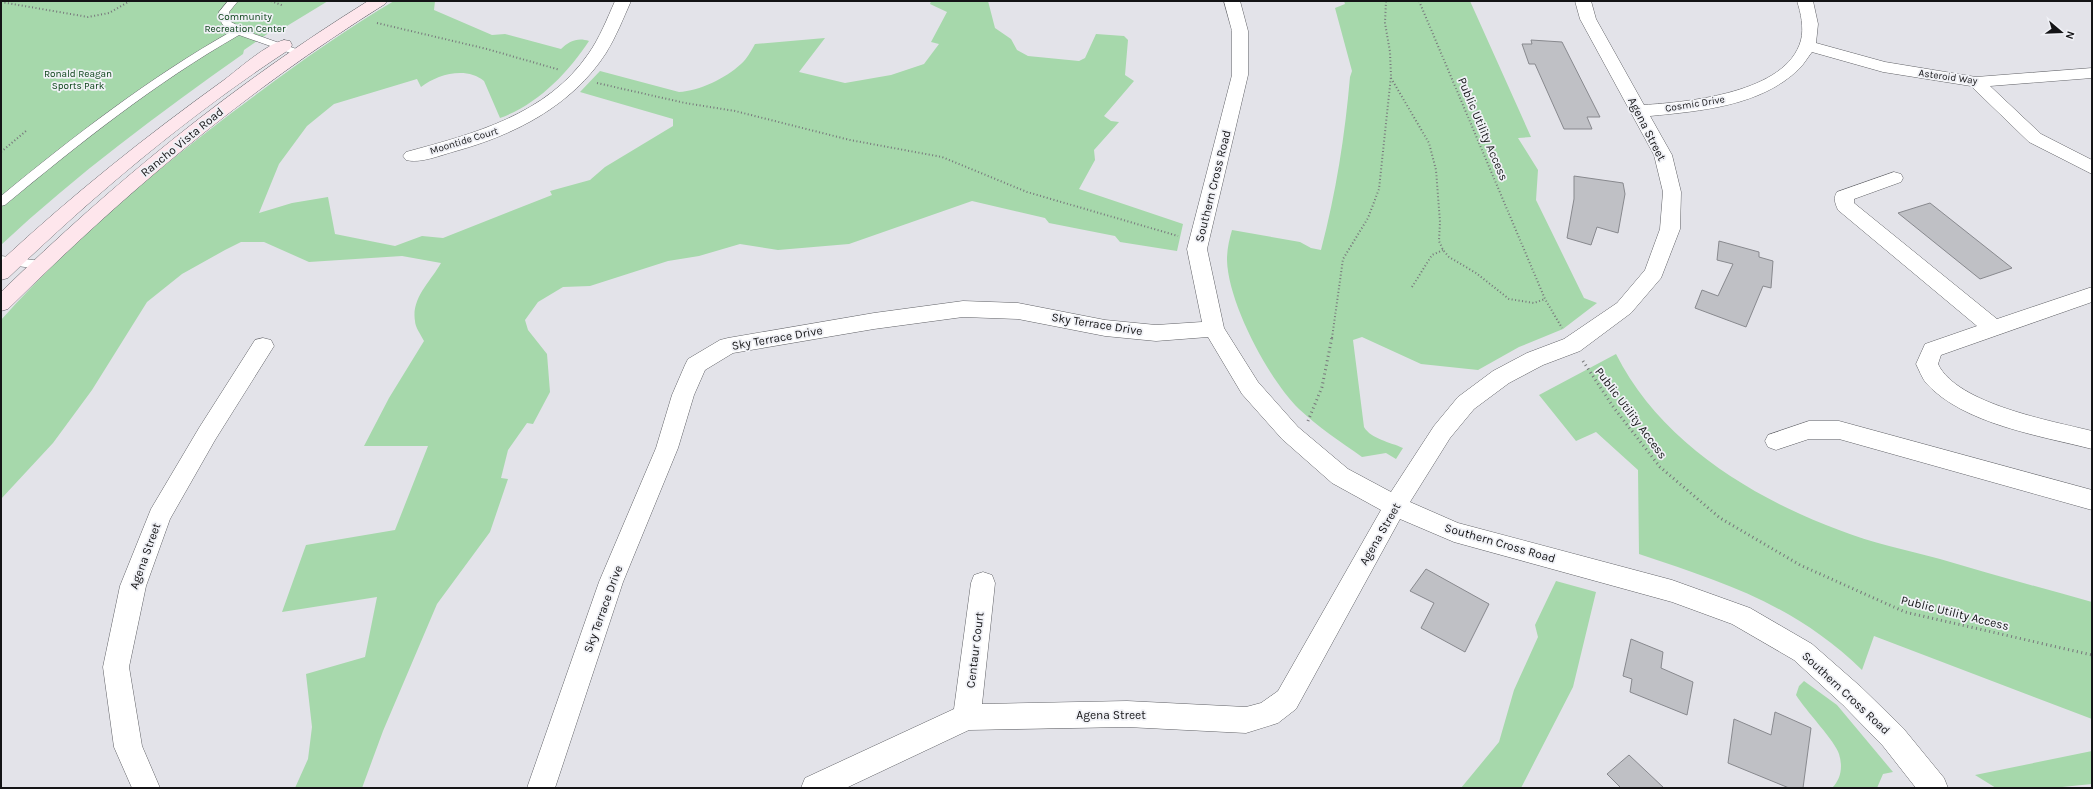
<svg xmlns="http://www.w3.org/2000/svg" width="2093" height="789" font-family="Karla,sans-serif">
  <rect width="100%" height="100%" fill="#e3e3e9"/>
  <g fill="#a6d8ab">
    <path d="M1,1H328L282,29L273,30L244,50L243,54C159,113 76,175 1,245Z"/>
    <path d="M394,1H435L434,10L492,35L505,34L561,49C569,41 578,37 589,41C568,73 537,105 500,118L484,81C467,66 437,74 421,87L417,79L334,104L307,126L279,164L259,213L292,203L328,197L335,234L395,246L422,236L443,238L552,195L550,191L590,180L605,167L673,126V119L580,92L600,71L679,92C699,91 726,78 741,64C747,59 751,51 755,44L825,38L799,72L845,83L891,75L924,64L939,44L931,42L947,12L930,4L931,1H988L995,28L1011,39L1017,50L1028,56L1079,61L1085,58L1096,34L1124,36L1128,40L1125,75L1134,81L1104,116L1111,121L1119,122L1094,150L1095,160L1079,189L1183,224L1177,251L1120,242L1115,236L1049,223L1045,218L972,201L849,244L778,250L740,244L699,256L668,261L590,286L563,287L538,302L525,320L528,330L547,354L550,392L533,424L527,423L508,450L501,478L508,479L490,532L437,604L383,731L362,788H295L308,759L312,727L306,674L365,657L377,597L282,612L306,545L395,530L428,446H364L389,398L424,341C421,335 415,327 415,321C411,298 431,281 441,263L402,256L309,262L264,242H241L225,250L182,274L147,302L92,390L53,443L1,499V320C78,234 168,159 261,91C304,59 348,28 394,1Z"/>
    <path d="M1344,1H1470L1531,137L1518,138L1538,170L1536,200L1584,298L1597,303L1563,329L1519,347L1478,370L1421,364L1362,337L1353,340L1364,427C1371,439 1390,442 1403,448L1396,459L1386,453L1362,457C1341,442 1318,427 1299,409C1269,380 1228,303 1227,260C1227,250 1229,240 1232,230L1300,242L1311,248L1321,250C1336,193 1345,135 1350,77L1352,71L1335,8L1345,4Z"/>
    <path d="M1616,354C1659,440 1750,497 1839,530C1871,543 1907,550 1940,559C1991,574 2041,588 2092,602V719L1874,636L1862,670C1795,605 1726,583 1639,554L1638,470L1596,432L1576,441L1539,395Z"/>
    <path d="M1556,581L1596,592L1573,687L1521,788H1461L1499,742L1514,690L1538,637L1535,625Z"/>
    <path d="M1804,681L1837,705L1893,772L1883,774L1877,788H1832C1841,779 1843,767 1839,754C1836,742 1805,710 1796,695L1799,686Z"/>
    <path d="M2092,751V784L2052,788H1996L1975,775Z"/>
  </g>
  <g fill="#bfc0c5" stroke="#88898e">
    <path d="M1531,40L1562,42L1600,117H1587L1592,129H1564L1535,64H1529L1522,44H1532Z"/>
    <path d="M1574,176L1623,183L1625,194L1618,233L1597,227L1591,245L1567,238L1574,199Z"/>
    <path d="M1930,203L2012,268L1980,279L1898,213Z"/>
    <path d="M1719,241L1759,252V257L1773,261L1771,288L1763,286L1746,327L1695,308L1702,290L1718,296L1733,264L1717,260Z"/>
    <path d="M1426,569L1489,604L1465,652L1421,628L1434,603L1410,591Z"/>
    <path d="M1631,639L1663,652L1661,668L1693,682L1687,715L1630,692L1632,679L1623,676Z"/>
    <path d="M1775,712L1811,728L1803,788H1789L1728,763L1734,719L1771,735Z"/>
    <path d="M1629,755L1664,788H1621L1607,774Z"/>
  </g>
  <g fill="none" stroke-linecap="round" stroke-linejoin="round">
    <defs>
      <g id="service">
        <path d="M228,1H238L229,12L231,22L254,34L302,51V55H296L239,35C155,83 80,143 5,205L1,206V196C74,136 149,78 232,31C223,27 219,22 219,12Z"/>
        <path d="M1,256L41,261L47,265L41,269L1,264Z"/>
      </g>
      <g id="minor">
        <path d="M615,1H631C623,19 616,37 606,53C572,106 514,135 456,151C441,155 420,164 406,160L403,156L406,152C473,134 547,115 589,53C600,37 607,19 615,1Z"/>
        <path d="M1224,1H1240L1248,31V75L1207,249L1224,328L1258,382L1298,427L1348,469L1391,492L1434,426L1458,397L1493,371L1527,353L1564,339L1617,303L1645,270L1660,229L1663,192L1654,155L1580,19L1575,1H1591L1596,19L1644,105C1688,102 1787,93 1801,40C1804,28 1801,13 1797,1H1813L1818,24L1816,43L1885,62L1976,77L2092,68V78L1990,86L2041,134L2092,160V174L2029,142L1971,86L1883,72L1812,52C1808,57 1804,64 1799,69C1761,106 1701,111 1650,116L1672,155L1681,192L1680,229L1661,278L1631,313L1580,351L1543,365L1509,383L1474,409L1450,438L1410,502L1458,523L1672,580L1750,608L1812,644L1861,687L1903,728L1944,778L1948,788H1916L1883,746L1843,705L1794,660L1732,624L1672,602L1454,542L1400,519L1296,709L1278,723L1246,733L1127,727L969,730L846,788H801L805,778L954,709L971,583L974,575L983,572L992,575L995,583L982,704L1127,701L1246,707L1261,703L1278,691L1381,510L1332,483L1282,439L1242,394L1208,337L1156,341L1105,336L1018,319L963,317L874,329L733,353L705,370L694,395L678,448L623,582L555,788H527L599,582L656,448L672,395L685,365L688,359L720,340L728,338L874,313L963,301L1018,303L1105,320L1156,325L1202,322L1187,249L1232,75V31Z"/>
        <path d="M1894,172L1901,174L1903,178L1901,182L1854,199V203L1997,319L2092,287V302L1941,355L1938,364C1957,404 2052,421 2092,431V449C2041,436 1963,424 1926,383C1922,378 1919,370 1916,364L1925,344L1977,326L1838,210C1835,203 1833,198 1837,192Z"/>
        <path d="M263,338L271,340L274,346L215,440L170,519L146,586L129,667L142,746L160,788H132L114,747L103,667L120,586L151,509L199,428L255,340Z"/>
        <path d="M1809,421H1839L2092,490V510L1839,439H1809L1776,450L1768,447L1765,441L1768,435Z"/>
      </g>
      <g id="secondary">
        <path d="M368,1H387L385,4C243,93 126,192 8,309L1,311V292C114,182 234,84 368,1Z"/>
        <path d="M284,40L290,41L292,45L290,49C189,115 95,194 8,278L1,280V261C71,196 146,136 224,80C240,68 265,45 284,40Z"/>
      </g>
    </defs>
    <use href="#service" stroke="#616267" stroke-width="1"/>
    <use href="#minor" stroke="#616267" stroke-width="1"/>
    <use href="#secondary" stroke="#616267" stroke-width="1"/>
    <g stroke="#77777b" stroke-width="2" stroke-dasharray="1 2.5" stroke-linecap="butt">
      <path d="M271,1L284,6"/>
      <path d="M1419,1L1545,299L1562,328"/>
      <path d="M1,2L88,17L109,13L130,1"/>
      <path d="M377,23L487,49L560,70"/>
      <path d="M1391,78L1429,143L1436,170L1440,222L1439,241L1443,250L1449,257L1476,273L1509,299L1534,303L1545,299"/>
      <path d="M597,83L685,103L735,111L850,140L942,157L1027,192L1178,236"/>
      <path d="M1,152L26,131"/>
      <path d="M1412,287L1432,255L1443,250"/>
      <path d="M1332,338L1343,259L1368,218L1379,189L1391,76L1390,52L1385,23L1386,1"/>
    </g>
    <g stroke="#77777b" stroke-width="3" stroke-dasharray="1 3.5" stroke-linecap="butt">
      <path d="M1583,361L1614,408L1660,467L1720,518L1800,565L1905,612L2092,655"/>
      <path d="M1308,421L1322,387L1332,337"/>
    </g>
    <use href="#service" fill="#fff" fill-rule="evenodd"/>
    <use href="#minor" fill="#fff" fill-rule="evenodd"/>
    <use href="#secondary" fill="#fee6ec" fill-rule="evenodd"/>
  </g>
  <g text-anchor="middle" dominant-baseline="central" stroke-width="3.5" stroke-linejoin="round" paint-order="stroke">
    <g font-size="10" fill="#0c4319" stroke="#f0f1f6">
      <text x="245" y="17">Community<tspan x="245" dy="12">Recreation Center</tspan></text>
      <text x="78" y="74">Ronald Reagan<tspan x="78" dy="12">Sports Park</tspan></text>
    </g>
    <g font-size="10" fill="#141416" stroke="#f0f1f6">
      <text transform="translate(1948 77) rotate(8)">Asteroid Way</text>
      <text transform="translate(1695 104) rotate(-9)">Cosmic Drive</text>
      <text transform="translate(464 141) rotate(-17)">Moontide Court</text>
    </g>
    <g font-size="12" fill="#141416" stroke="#f0f1f6">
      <text transform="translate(1483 129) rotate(67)">Public Utility Access</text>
      <text transform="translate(1647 129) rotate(63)">Agena Street</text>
      <text transform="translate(182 142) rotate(-39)">Rancho Vista Road</text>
      <text transform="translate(1213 186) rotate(-76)">Southern Cross Road</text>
      <text transform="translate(1097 324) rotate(9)">Sky Terrace Drive</text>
      <text transform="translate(777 338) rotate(-10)">Sky Terrace Drive</text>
      <text transform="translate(1631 413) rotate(53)">Public Utility Access</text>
      <text transform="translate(1380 534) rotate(-60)">Agena Street</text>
      <text transform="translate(1500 543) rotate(16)">Southern Cross Road</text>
      <text transform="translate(145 556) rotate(-70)">Agena Street</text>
      <text transform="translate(603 609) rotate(-70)">Sky Terrace Drive</text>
      <text transform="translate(1955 613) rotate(14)">Public Utility Access</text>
      <text transform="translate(975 650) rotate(-83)">Centaur Court</text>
      <text transform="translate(1846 693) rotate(43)">Southern Cross Road</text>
      <text x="1111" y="715">Agena Street</text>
    </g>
  </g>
  <rect width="2093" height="789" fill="none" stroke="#141416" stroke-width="4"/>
  <g transform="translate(2061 32) rotate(109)" stroke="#f0f1f6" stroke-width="3" paint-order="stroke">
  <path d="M0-3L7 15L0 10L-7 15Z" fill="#141416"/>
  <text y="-6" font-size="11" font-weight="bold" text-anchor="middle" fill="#141416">N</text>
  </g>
</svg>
